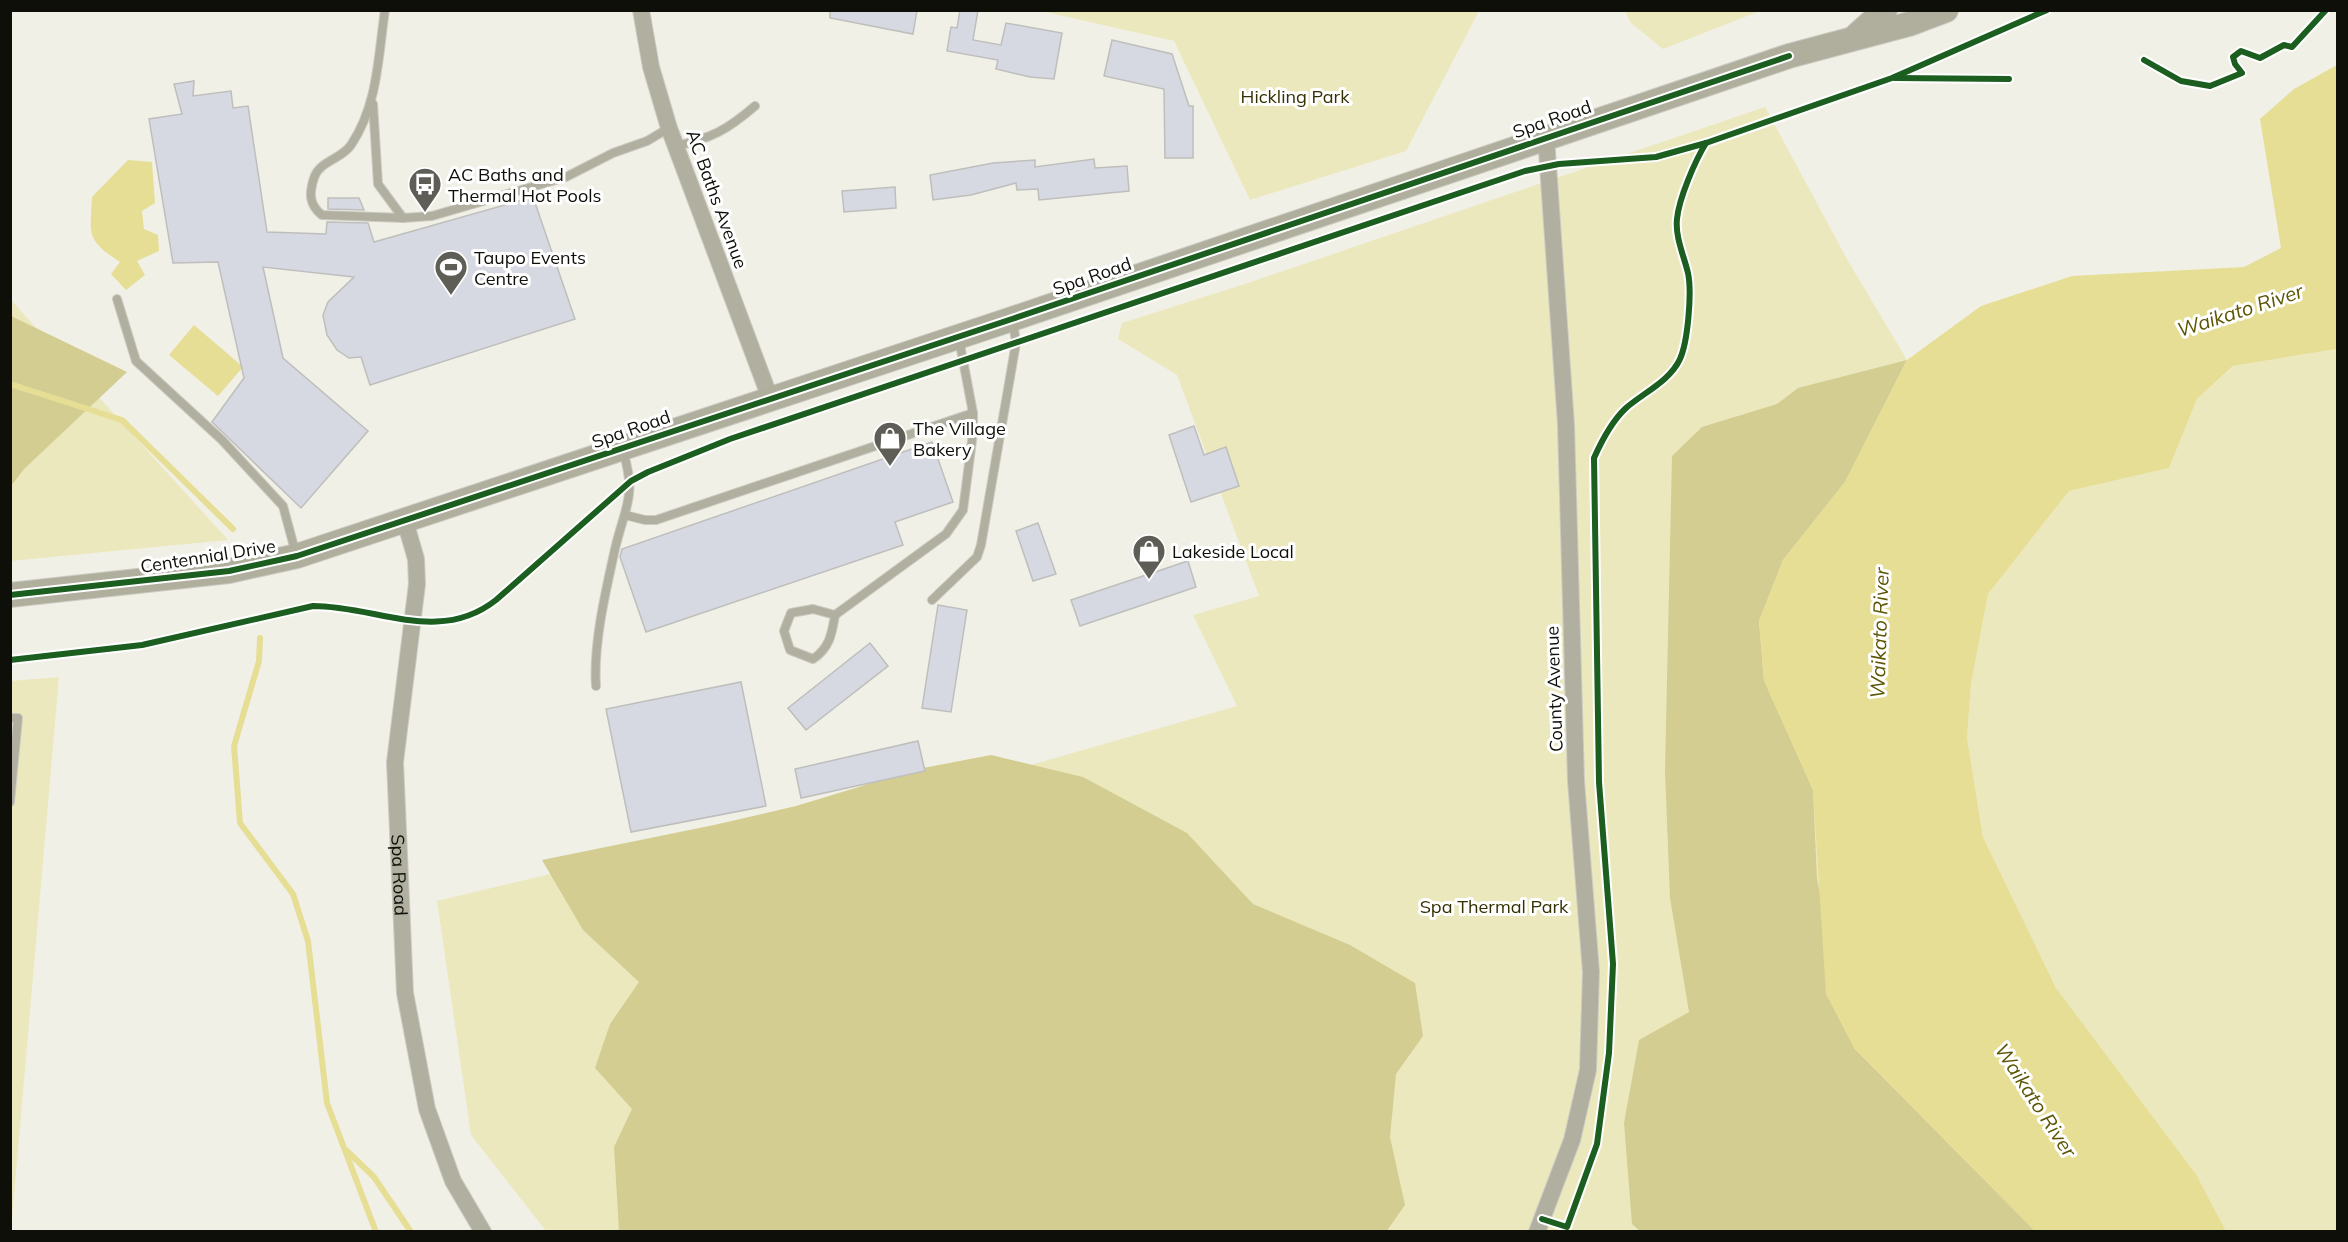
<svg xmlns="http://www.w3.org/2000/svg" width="2348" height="1242" font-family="Mulish,sans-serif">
  <rect width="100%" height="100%" fill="#f1f0e6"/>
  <g fill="#ece8be">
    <path d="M1041,11H1479L1406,151L1250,200L1174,41Z"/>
    <path d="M1625,11V10L1760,11L1663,49L1631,23Z"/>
    <path d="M1765,107L1847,259L1907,360L1845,482L1854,1048L2035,1231H546L471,1135L437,901L626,856L936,792L1237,706L1193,615L1259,596L1177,375L1118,339L1122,323L1248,283Z"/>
    <path d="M11,300L228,540L11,561Z"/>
    <path d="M2337,349V1231H2226L2196,1174L2056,988L1983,837L1967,738L1971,684L1988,594L2069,491L2169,468L2197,399L2234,366Z"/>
    <path d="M59,677L11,1231V681Z"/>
  </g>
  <g fill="#d3cd91">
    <path d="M11,316L127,372L24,469L11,486Z"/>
    <path d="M1907,360L1845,482L1783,560L1759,621L1764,680L1813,790L1817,879L1854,1048L2035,1231L1641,1232L1632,1224L1624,1123L1639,1040L1689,1012L1670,898L1665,771L1672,456L1702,427L1777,404L1798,388Z"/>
    <path d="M991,755L1083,777L1187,833L1253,904L1350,945L1415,983L1423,1036L1396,1074L1390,1137L1405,1205L1386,1232L619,1231L614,1147L632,1109L595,1068L610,1024L639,982L583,930L542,860L714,825L796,806L918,769Z"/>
  </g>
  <g fill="#e6de95">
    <path d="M2337,65V349L2233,366L2197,399L2169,468L2069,491L1988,594L1971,684L1967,738L1983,837L2056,988L2196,1174L2226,1231H2035L1854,1048L1826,994L1813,790L1764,681L1759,621L1783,560L1845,482L1907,360L1981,306L2072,276L2244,267L2281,248L2260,119L2294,89Z"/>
    <path d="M128,160L152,162L155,203L142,211L144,229L158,235L159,251L137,261L145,275L126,290L111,274L120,262C86,240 90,235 92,197Z"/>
    <path d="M194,325L243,367L218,396L169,355Z"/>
  </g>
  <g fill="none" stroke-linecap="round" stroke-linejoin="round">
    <g stroke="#e6de95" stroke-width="6">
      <path d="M10,384L122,420L233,529"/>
      <path d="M260,638L259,661L234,746L240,823L293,894L308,941L327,1103L376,1232"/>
      <path d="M347,1151L374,1177L411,1232"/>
    </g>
  </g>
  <g fill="#d7d9e2" stroke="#bebebc" stroke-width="1.5">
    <path d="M830,10H917L913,34L830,18Z"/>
    <path d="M960,10H978L973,40L1001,45L1006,23L1062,33L1054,79L1030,77L996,69L998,60L947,51L951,27L957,28Z"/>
    <path d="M1112,40L1172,54L1189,106H1193V158H1165L1164,89L1104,76Z"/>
    <path d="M194,81L193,96L231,91L233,108L248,106L267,232L326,234L327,222L368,223L374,242L533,197L575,319L370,385L361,357L349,358L337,350L327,335L323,315L328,302L354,277L263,267L283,358L368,431L301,508L212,422L244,378L218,262L173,263L149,119L182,114L174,84Z"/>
    <path d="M1094,159L1095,168L1127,166L1129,191L1039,200L1038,189L1017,190L1016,183L971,195L933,200L930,175L993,163L1035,160V167Z"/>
    <path d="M895,187L896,208L844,212L842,191Z"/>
    <path d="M328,198H359L364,210L328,209Z"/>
    <path d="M1194,426L1204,455L1226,447L1239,486L1191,502L1169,435Z"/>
    <path d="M932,442L953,502L895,522L903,545L646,632L620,557L622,549Z"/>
    <path d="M1038,523L1056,574L1033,581L1016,531Z"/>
    <path d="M1188,561L1196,587L1080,626L1071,600Z"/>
    <path d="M938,605L967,610L951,712L922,708Z"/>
    <path d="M870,643L888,666L806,730L788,708Z"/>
    <path d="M741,682L766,806L631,832L606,709Z"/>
    <path d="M918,741L925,771L801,798L795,769Z"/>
  </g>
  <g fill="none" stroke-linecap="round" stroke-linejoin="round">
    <defs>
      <g id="service">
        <path d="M385,10C378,57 378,105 351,145C342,159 319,161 314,178C309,193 309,205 322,215L403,218L432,216L566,177L613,153L647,141L669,128"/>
        <path d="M373,104L378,184L403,218"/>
        <path d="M676,146C712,138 727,130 755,106"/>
        <path d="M117,299L136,361L222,440L283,506L296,554"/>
        <path d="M625,515L645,520H656L973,413"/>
        <path d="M932,600L977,557L981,545L1016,343L1013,322"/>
        <path d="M835,615L813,609L791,613L784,631L790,650L813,659C830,648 832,633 835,615L946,534L963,510L973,433V413L959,339"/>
        <path d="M596,686C593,644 606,590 615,549C625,506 637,497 623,451"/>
        <path d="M10,718H18L10,802"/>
      </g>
      <g id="minor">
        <path d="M641,10L651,67L669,128L770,398"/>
        <path id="s1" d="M405,521L416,559L417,584L395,762L405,993L427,1109L453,1181L483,1232"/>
        <path d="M1537,1232L1572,1140L1588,1070L1591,972L1576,781L1566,425L1547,151L1542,138"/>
      </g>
      <g id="secondary">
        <path d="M1857,35L1885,10"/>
        <path d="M10,595L229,571L297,556L1012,319L1789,56L1909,24L1946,10"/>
      </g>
    </defs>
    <use href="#service" stroke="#cccbc3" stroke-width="10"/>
    <use href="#minor" stroke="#cccbc3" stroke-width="18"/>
    <use href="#secondary" stroke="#cccbc3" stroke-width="26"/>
    <use href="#service" stroke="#b1af9f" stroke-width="8"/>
    <use href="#minor" stroke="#b1af9f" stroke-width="16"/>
    <use href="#secondary" stroke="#b0af9e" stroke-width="24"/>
    <defs>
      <g id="cycleway">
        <path d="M2144,60L2181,81L2210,86L2242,73L2235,64L2233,57L2241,51L2260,58L2284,45L2292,47L2326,10"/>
        <path d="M1895,78L2009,79"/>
        <path d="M10,595L229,571L297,556L1012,319L1789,56"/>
        <path d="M10,660L142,645L313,606C377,606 439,645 496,600L631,481L648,472L730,439L1525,171L1559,164L1656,157L1706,143L1892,78L2047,10"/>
        <path d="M1542,1219L1567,1227L1597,1144L1609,1053L1613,964L1599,782L1594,458C1602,440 1612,421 1626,408C1643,393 1670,381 1680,359C1688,341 1692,292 1688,273C1684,256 1675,237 1677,219C1679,198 1695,161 1706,143"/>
      </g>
    </defs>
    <use href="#cycleway" stroke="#fff" stroke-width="10"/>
    <use href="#cycleway" stroke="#1b5e20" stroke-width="6"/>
  </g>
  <defs>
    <symbol id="bus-pin" viewBox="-11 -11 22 30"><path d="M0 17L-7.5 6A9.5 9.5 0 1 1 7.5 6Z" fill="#5e5e56" stroke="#fff"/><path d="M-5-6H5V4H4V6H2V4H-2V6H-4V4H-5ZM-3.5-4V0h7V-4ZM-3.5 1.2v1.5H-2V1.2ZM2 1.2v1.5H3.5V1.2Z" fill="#fff"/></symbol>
    <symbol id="stadium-pin" viewBox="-11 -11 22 30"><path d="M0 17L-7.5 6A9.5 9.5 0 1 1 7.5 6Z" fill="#5e5e56" stroke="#fff"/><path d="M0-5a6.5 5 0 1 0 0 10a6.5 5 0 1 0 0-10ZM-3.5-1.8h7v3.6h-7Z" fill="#fff"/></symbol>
    <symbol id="shop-pin" viewBox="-11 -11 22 30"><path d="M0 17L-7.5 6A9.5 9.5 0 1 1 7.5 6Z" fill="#5e5e56" stroke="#fff"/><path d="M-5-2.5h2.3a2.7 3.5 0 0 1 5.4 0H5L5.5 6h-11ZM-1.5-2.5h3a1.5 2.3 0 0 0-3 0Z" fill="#fff"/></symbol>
  </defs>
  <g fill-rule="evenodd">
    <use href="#bus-pin" x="406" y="165" width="38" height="52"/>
    <use href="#stadium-pin" x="432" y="248" width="38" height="52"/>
    <use href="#shop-pin" x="871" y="419" width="38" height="52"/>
    <use href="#shop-pin" x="1130" y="532" width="38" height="52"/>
  </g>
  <g text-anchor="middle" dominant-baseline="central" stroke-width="6" stroke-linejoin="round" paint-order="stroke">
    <g font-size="18" fill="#343003" stroke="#fff">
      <text x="1295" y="96">Hickling Park</text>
      <text x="1494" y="906">Spa Thermal Park</text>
    </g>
    <g font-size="18" fill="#0f0f09" stroke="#fff">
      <text transform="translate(1552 119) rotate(-19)">Spa Road</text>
      <text transform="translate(717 199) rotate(70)">AC Baths Avenue</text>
      <text transform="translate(1092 276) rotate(-19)">Spa Road</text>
      <text transform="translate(631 429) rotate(-19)">Spa Road</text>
      <text transform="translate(208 556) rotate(-9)">Centennial Drive</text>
      <text transform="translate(1554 689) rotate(-92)">County Avenue</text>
      <text stroke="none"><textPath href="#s1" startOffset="357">Spa Road</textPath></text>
    </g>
    <g font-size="18" fill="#0f0f09" stroke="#fff" text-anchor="start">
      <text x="448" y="174">AC Baths and<tspan x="448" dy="21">Thermal Hot Pools</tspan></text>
      <text x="474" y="257">Taupo Events<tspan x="474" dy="21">Centre</tspan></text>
      <text x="913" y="428">The Village<tspan x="913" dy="21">Bakery</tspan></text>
      <text x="1172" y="551">Lakeside Local</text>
    </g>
    <g font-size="20" font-style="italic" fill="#5c5503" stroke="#fff">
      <text transform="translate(2240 310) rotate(-18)">Waikato River</text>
      <text transform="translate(1879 633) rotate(-88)">Waikato River</text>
      <text transform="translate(2036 1100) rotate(57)">Waikato River</text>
    </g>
  </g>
  <rect width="2348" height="1242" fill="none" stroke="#0f0f09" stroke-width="24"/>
</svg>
